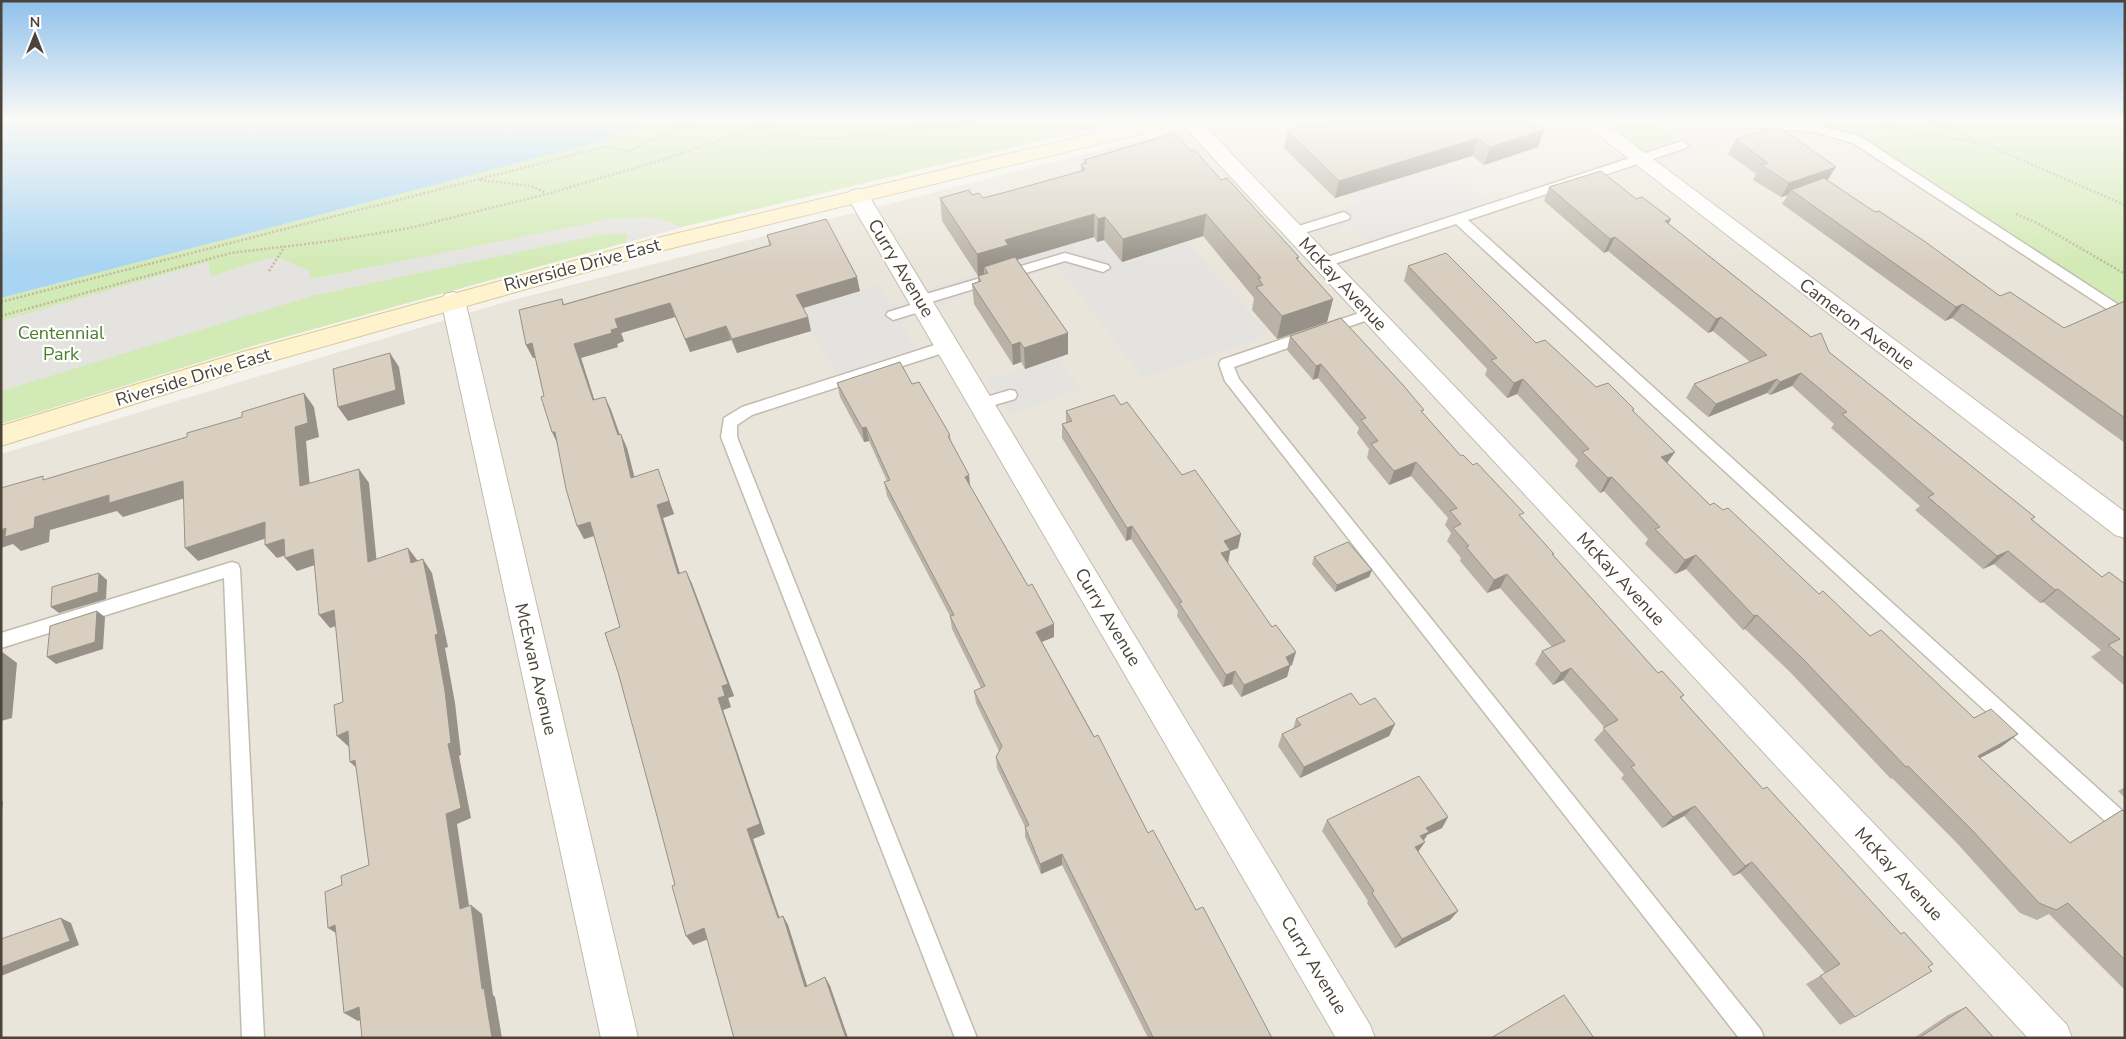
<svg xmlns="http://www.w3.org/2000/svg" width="2126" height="1039" font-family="'Nunito Sans',sans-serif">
  <rect width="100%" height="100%" fill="#f6f3ec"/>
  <path fill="#eae5da" d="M1214,121H1573L1620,156L1760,121H1775L1849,132L2125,307V1038H1V454L505,302Z"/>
  <g fill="#d2eab5">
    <path d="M648,121H1122L682,227L256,345L1,424V298L606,140Z"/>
    <path d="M1603,121H1760L1641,150Z"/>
    <path d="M1775,121H2125V307L1849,132Z"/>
  </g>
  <g fill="#e5e3e0">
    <path d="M1673,121H1758L1775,131L1684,155L1662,165L1641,150L1676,139L1658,125Z"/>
    <path d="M1446,164L1489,202L1369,242L1351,226L1330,232L1320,239L1297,217L1319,216L1358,204L1350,193Z"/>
    <path d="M653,217L682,227L625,243L628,234H603L312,296L1,391V321L208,262L211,276L269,258H280L309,271L311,279L617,218Z"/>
    <path d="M1094,237L1169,247L1187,242L1269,335L1143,378L1058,267L962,296L939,308L927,288L955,281L985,269Z"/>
    <path d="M879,285L890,305L896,300L909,323L901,324L915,349L837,374L800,309Z"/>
    <path d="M1057,358L1081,389L1008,415L986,380Z"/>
  </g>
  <path fill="#a9d4f2" d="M1,121H648L606,140L1,298Z"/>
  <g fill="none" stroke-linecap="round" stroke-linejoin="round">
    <defs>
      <g id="lane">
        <path d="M1750,121L1816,124L1861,137L2125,309V321L1853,143L1815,132L1754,127L1750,126Z"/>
        <path d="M1682,141L1688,145L1686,148L1468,220L2125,813V835L2118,833L1456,224L1328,266H1318L1316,263L1318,260Z"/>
        <path d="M1344,212L1350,216L1349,219L1294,236L1287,232L1289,229Z"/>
        <path d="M1065,253L1108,265L1110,268L1103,272L1065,261L928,303L931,306L929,309L893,320L886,315L888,312L917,303L914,300L916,297Z"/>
        <path d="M1371,309L1376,311L1378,314L1376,317L1234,367L1239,379L1761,1030L1764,1038H1739L1225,381L1219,364L1221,360Z"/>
        <path d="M947,341L952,342L954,346L952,350L752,415L737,425V437L977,1038H955L721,437L724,418L742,407Z"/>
        <path d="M1010,390L1015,391L1017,395L1015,399L981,409L976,408L974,404L976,400Z"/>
        <path d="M232,562L238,564L240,569L264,1038H242L224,578L1,648V633Z"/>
      </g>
      <g id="street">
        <path d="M1179,121H1200L2067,1025L2072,1038H2028Z"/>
        <path d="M1580,121H1602L2125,512V538L2115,535Z"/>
        <path d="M858,189L866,191L869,196L1370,1025L1375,1038H1336L847,196L850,191Z"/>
        <path d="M453,292L461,294L465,300L638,1038H601L441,300L445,294Z"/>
      </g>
      <path id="secondary" d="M1146,121H1179L1176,125L664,250L248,368L1,446V426L242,352L653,239Z"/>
    </defs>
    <use href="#lane" stroke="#c2bbae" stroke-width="3"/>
    <use href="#street" stroke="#c2bbae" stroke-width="2"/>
    <use href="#secondary" stroke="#d6c79b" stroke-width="2"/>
    <g stroke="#c4b79f" stroke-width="2.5" stroke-dasharray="2 2" stroke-linecap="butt">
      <path d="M1932,121L2125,205"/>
      <path d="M1880,126L1979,143"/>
      <path d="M749,129L796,137L829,139L979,121"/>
      <path d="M480,180L531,186L546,193"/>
      <path d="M2016,214L2037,223L2125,274"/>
      <path d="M269,271L285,246"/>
      <path d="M1,302L608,146L627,152L692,121"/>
      <path d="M1,316L231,253L331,241L410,228L547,194L662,160L777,121"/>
    </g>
    <use href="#lane" fill="#fff" fill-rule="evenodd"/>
    <use href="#street" fill="#fff" fill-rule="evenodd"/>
    <use href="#secondary" fill="#fff3cd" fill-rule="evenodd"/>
  </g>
  <g fill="#bab2a6">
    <path d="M1287,130H1544L1538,147L1484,165L1472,156L1335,198L1284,148Z"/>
    <path d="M1736,139L1828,181L2000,296L2064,328L2125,301V443L1952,318L1945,321L1782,204L1788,195L1781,197L1753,180L1756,174L1728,154Z"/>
    <path d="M1191,151L1299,257L1298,260L1333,299L1327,322L1277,339L1252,310L1254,298L1203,236L1122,262L1104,240L1097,242L1094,237L1017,260L1068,333V354L1025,369L1021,362L1013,365L974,304L972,284L978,282V276L942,221L940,198L972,195L983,198L1010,191L1081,171V164L1084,163V160Z"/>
    <path d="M1549,187L1636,199L1668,224L1829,352L2102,577L2125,584V686L2091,657L2101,650L2043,602L2040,603L1994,564L1983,569L1915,510L1920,506L1831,428L1834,424L1792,386L1770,395L1767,393L1708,417L1686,398L1694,384L1750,362L1713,331L1708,333L1608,251L1604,253L1544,201Z"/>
    <path d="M767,235L860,291L803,308L808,317L811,331L737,353L731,340L690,352L675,317L621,333L624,341L617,344L618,347L581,358L594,400L605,397L611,410L620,435L627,448L634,477L663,483L674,514L663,518L680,574L686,571L692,584L734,696L728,698L731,707L723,710L765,834L753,839L779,918L783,916L788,925L807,986L825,977L830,986L848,1038H734L707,939L693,945L675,885L620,627L594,536L584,539L557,443L552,432L535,358H533L526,345L562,299L564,304L769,245Z"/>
    <path d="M1408,266L1536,343L1596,387L1634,409L1633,412L1667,463L1710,505L1723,510L1819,594L1870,636L1974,718L2018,734L2001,747L1980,758L2069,843L2122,810L2125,812V990L2049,914L2037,920L2020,913L1955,841L1892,778L1891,779L1790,672L1745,629L1743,630L1686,569L1675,574L1645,544L1648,539L1604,491L1600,493L1575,466L1578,460L1517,394L1507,398L1485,375L1487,369L1404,281Z"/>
    <path d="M1290,336L1423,413L1461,456L1522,518L1553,555L1658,673L1684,695L1681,698L1763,789L1901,934L1855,1017L1840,1025L1806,984L1825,973L1740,873L1733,876L1684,816L1662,828L1621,778L1624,775L1594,740L1605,728L1563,680L1553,685L1535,664L1542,651L1552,647L1500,588L1487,593L1460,561L1461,558L1447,541L1451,533L1445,525L1448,518L1411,476L1389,485L1367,458L1369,449L1357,433L1359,428L1318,378L1313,380L1287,350Z"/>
    <path d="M837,383L912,384L950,435L951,441L969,475L970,486L1028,586L1054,624V637L1042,642L1148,833L1196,910L1272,1038H1148L1062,865L1041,874L1025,837V827L997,768L996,757L999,751L976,703L974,691L981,688L952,629L950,616L887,496L884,482L887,481L869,441L864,442L840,397Z"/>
    <path d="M1121,405L1182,475L1241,534L1238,548L1230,551L1228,563L1292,665L1290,666L1287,677L1241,697L1232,684L1223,687L1177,616L1178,611L1131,539L1126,541L1062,438V424L1066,423V411Z"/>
    <path d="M1314,557L1372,570L1369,577L1335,592L1312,564Z"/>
    <path d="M1360,705L1395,724L1389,736L1300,778L1278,746L1282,734L1293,729L1296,719Z"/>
    <path d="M2125,787V798L2118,791Z"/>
    <path d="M1448,817L1442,828L1427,835L1418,852L1458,911L1450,920L1395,948L1367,903L1368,901L1322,831L1327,820Z"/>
    <path d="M1966,1007L1994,1038H1914L1948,1015Z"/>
  </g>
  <g fill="#979187">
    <path d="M1544,130L1538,147L1484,165L1490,147Z"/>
    <path d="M1478,138L1472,156L1335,198L1339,181Z"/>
    <path d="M1836,167L1827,181L1791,190L1788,195L1781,197L1789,183Z"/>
    <path d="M1094,214V237L1009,262L984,267V275L978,277L977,254L1005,240Z"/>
    <path d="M1206,214L1203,236L1122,262L1123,239Z"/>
    <path d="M1105,217L1104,240L1097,242L1098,219Z"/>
    <path d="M1671,219L1664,233L1665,221Z"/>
    <path d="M1615,237L1608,251L1604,253L1610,239Z"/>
    <path d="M857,277L860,291L800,309L796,295Z"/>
    <path d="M1333,299L1327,322L1277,339L1282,316Z"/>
    <path d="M670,303L675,317L621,333L624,341L617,344L618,347L581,358L599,414L593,400L574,344L611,330L615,319Z"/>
    <path d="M1963,304L1952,318L1945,321L1956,307Z"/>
    <path d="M808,317L811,331L737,353L732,339Z"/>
    <path d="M1721,317L1713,331L1708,333L1716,319Z"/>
    <path d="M726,326L731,340L690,352L685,339Z"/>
    <path d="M1068,333V354L1025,369L1024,348Z"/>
    <path d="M1020,342L1021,362L1013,365L1012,345Z"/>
    <path d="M532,343L539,357L533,358L526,345Z"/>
    <path d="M390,353L399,367L405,404L348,421L338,407Z"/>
    <path d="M1321,364L1318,378L1313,380L1316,366Z"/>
    <path d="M1801,373L1792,386L1770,395L1780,382Z"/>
    <path d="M1523,379L1517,394L1507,398L1514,383Z"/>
    <path d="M1777,379L1767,393L1708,417L1716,404Z"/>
    <path d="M304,393L314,407L319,437L306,441L311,500L300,486L295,427Z"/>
    <path d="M605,397L611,410L623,444L621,434L627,448L638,491L631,478L618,435Z"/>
    <path d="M866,427L869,441L864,442L862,428Z"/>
    <path d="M552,432H555L559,446Z"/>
    <path d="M1675,452L1665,466L1661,457Z"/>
    <path d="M1416,462L1411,476L1389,485L1394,471Z"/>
    <path d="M359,469L369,483L378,575L368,562Z"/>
    <path d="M658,469L674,514L663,518L684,587L678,574L657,505Z"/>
    <path d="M969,475L970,489L965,477Z"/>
    <path d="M1612,477L1604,491L1600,493L1608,478Z"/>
    <path d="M183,481L195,495L123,517L117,511L50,530L49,542L21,551L13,544L1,548V530L35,517L109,495Z"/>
    <path d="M265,522L276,535L198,561L185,548Z"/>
    <path d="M590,522L597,535L584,539L577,526Z"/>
    <path d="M1132,526L1131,539L1126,541L1127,528Z"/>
    <path d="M1241,534L1238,548L1230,551L1228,563L1219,567L1224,541Z"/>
    <path d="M284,539L296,552L277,558L265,545Z"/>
    <path d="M408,548L418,561L411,563Z"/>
    <path d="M313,549L324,562L297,571L285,558Z"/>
    <path d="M2008,551L1994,564L1983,569L1997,556Z"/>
    <path d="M1696,555L1686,569L1675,574L1685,560Z"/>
    <path d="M423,559L432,573L448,647L445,648L455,703L461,755L459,756L471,818L457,824L471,919L460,909L446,814L448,744Z"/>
    <path d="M1372,570L1369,577L1335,592L1337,585Z"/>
    <path d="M686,571L692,584L734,696L728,698L731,707L723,710L765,834L753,839L783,928L778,918L747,829L718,698Z"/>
    <path d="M99,573L107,580L106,599L59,613L51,607Z"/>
    <path d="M1507,574L1500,588L1487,593L1494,580Z"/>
    <path d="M2058,589L2043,602L2040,603L2055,590Z"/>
    <path d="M334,610L345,623L330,628L319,615Z"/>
    <path d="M97,611L105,617L103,649L56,664L47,657Z"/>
    <path d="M1757,615L1745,629L1743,630L1754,616Z"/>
    <path d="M1054,624V637L1036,644V632Z"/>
    <path d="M1,651L17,663L12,718L1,721Z"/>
    <path d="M1296,652L1292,665L1290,666L1287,677L1241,697L1244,685L1286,657Z"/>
    <path d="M1571,668L1563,680L1553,685L1561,673Z"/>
    <path d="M1235,671L1232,684L1223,687L1226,675Z"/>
    <path d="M1395,724L1389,736L1300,778L1304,767Z"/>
    <path d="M348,731L349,747L337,736Z"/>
    <path d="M2018,734L2001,747L1961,768L1978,756Z"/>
    <path d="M355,760L362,773L350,762Z"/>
    <path d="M1,801L3,802L1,819Z"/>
    <path d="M1695,806L1684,816L1662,828L1673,817Z"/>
    <path d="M1448,817L1442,828L1427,835L1422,843L1414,847L1426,828Z"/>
    <path d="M1425,842L1418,852L1415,847Z"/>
    <path d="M1062,854V865L1041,874L1040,864Z"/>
    <path d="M1752,862L1740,873L1733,876L1745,866Z"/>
    <path d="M471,905L482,914L493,995L495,997L502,1038H492L482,989Z"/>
    <path d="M1458,911L1450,920L1395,948L1402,939Z"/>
    <path d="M783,916L788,925L810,995L805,987Z"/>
    <path d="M61,918L71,923L79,945L1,976V967Z"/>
    <path d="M335,925L342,937L328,928Z"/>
    <path d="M704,928L711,938L693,945L686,936Z"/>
    <path d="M825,977L830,986L848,1038H846Z"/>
    <path d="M359,1007L373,1015L358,1021L344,1013Z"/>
  </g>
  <g fill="#d8cfc1" stroke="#979187">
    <path d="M1323,121H1533L1544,130L1490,147L1478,138L1339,181L1287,130Z"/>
    <path d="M1778,126L1836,167L1789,183L1761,165L1768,163L1736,139Z"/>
    <path d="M1175,133L1191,151L1195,150L1221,180L1227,178L1299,257L1296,258L1333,299L1282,316L1256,287L1263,285L1258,278H1261L1206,214L1123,239L1105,217L1098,219L1094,214L1005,240L1008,245L977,254L940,198L969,190L972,195L979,193L983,198L1010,191L1085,170L1081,164L1087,163L1084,160Z"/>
    <path d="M1601,171L1636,199L1642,197L1671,219L1665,221L1811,337L1821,333L1829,352L2035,517L2031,519L2102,577L2109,572L2125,584V659L2108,645L2120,639L2058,589L2055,590L2008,551L1997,556L1928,497L1934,494L1842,414L1847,412L1801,373L1780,382L1777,379L1716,404L1694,384L1767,355L1721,317L1716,319L1615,237L1610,239L1549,187Z"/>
    <path d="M1824,178L1875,212L1879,211L1924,241L2000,296L2010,292L2064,328L2125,301V418L1963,304L1956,307L1791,190Z"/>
    <path d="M826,219L857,277L796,295L808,317L732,339L726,326L685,339L670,303L615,319L618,328L611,330L612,333L574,344L593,400L605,397L618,435L621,434L631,478L658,469L669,501L657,505L678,574L686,571L728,684L722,686L725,696L718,698L760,824L747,829L778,918L783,916L805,987L825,977L846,1038H734L704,928L686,936L672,886L675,885L657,816L618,672L605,633L620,627L590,522L577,526L566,489L555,432H552L541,397L544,396L532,343L526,345L519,310L562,299L563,305L771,245L767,235Z"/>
    <path d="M1446,253L1536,343L1545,340L1596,387L1608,383L1634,409L1632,410L1675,452L1661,457L1710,505L1714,503L1723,510L1728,508L1819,594L1823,591L1870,636L1881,630L1974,718L1991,709L2018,734L1978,756L2070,843L2122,810L2125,812V960L2068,903L2056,910L2039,903L1972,830L1908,766L1906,767L1803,659L1757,615L1754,616L1696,555L1685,560L1655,529L1660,527L1612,477L1608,478L1582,452L1589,449L1523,379L1514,383L1491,360L1497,358L1408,266Z"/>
    <path d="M1015,257L1068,333L1024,348L1020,342L1012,345L972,284L981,281L978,276L988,273L984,267Z"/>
    <path d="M1341,318L1403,385L1424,410L1421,411L1461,456L1463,455L1473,465L1477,463L1524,513L1519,515L1554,554H1552L1658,673L1662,671L1684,695L1680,697L1763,789L1767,787L1901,934L1904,932L1933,964L1928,967L1932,971L1855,1017L1820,976L1840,964L1752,862L1745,866L1695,806L1673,817L1631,767L1635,765L1603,728L1618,720L1571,668L1561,673L1542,651L1565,641L1507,574L1494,580L1466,547L1469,546L1453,528L1461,524L1450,511L1457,508L1416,462L1394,471L1371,444L1378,441L1361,420L1366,418L1321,364L1316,366L1290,336Z"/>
    <path d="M390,353L396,390L338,407L333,369Z"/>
    <path d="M900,362L912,384L919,382L950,435L948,436L969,475L965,477L1028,586L1032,584L1054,624L1036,632L1094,737L1098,735L1148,833L1153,830L1196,910L1203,907L1272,1038H1151L1153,1037L1062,854L1040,864L1025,827L1029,825L996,757L1002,746L974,691L985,686L950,616L954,615L884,482L890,480L866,427L862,428L837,383Z"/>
    <path d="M304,393L308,423L295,427L300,486L359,469L368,562L408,548L411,563L423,559L438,634L435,635L445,691L451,743L448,744L461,808L446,814L460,909L471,905L482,989L484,988L492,1038H362L359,1007L344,1013L335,925L328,928L325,892L342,885L341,876L369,865L355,760L350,762L348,731L337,736L334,705L343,702L334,610L319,615L313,549L285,558L284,539L265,545V522L185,548L183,481L109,503V495L35,517L34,528L5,537L6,528L1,530V488L43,476V480L187,437V433L242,417V412Z"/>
    <path d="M1114,395L1121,405L1127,402L1182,475L1195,470L1241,534L1224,541L1230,550L1221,553L1272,627L1276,625L1296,652L1286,657L1290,665L1244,685L1235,671L1226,675L1179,603L1182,602L1132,526L1127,528L1062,424L1072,421L1066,411Z"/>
    <path d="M1348,542L1372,570L1337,585L1314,557Z"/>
    <path d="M99,573L98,592L51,607L52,587Z"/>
    <path d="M97,611L95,642L47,657L50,626Z"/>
    <path d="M1351,693L1360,705L1375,698L1395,724L1304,767L1282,734L1301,725L1296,719Z"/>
    <path d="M1419,776L1448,817L1426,828L1429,832L1420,836L1425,842L1415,847L1458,911L1402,939L1372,893L1374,891L1327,820Z"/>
    <path d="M61,918L70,941L1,967V939Z"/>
    <path d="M1564,995L1594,1038H1491Z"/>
    <path d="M1966,1007L1994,1038H1919Z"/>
  </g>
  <linearGradient id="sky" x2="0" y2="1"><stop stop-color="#8fc1ec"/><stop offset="0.45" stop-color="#fbfaf6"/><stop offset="1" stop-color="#fbfaf6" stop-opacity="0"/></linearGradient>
  <rect width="2126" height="266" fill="url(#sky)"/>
  <g text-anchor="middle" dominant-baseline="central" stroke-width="4.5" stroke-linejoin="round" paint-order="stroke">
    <g font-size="18" fill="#4b4439" stroke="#fff">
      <text transform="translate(582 265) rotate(-15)">Riverside Drive East</text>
      <text transform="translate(901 268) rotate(59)">Curry Avenue</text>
      <text transform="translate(1343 284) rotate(47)">McKay Avenue</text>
      <text transform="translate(1857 324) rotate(37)">Cameron Avenue</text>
      <text transform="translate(193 377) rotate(-17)">Riverside Drive East</text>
      <text transform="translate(1621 579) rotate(47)">McKay Avenue</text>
      <text transform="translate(1108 617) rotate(59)">Curry Avenue</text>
      <text transform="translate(536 669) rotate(77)">McEwan Avenue</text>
      <text transform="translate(1899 874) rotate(47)">McKay Avenue</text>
      <text transform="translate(1314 965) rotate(59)">Curry Avenue</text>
    </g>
    <g font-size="18" fill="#4a7f2a" stroke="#fff">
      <text x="61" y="333">Centennial<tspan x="61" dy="21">Park</tspan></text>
    </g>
  </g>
  <rect width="2126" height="1039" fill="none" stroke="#4b4439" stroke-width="5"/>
  <g transform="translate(35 35)" stroke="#ffffff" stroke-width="4" paint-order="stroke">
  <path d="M0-4L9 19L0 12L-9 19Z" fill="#4b4439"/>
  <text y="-8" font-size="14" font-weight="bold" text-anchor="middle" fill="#4b4439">N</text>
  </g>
</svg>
